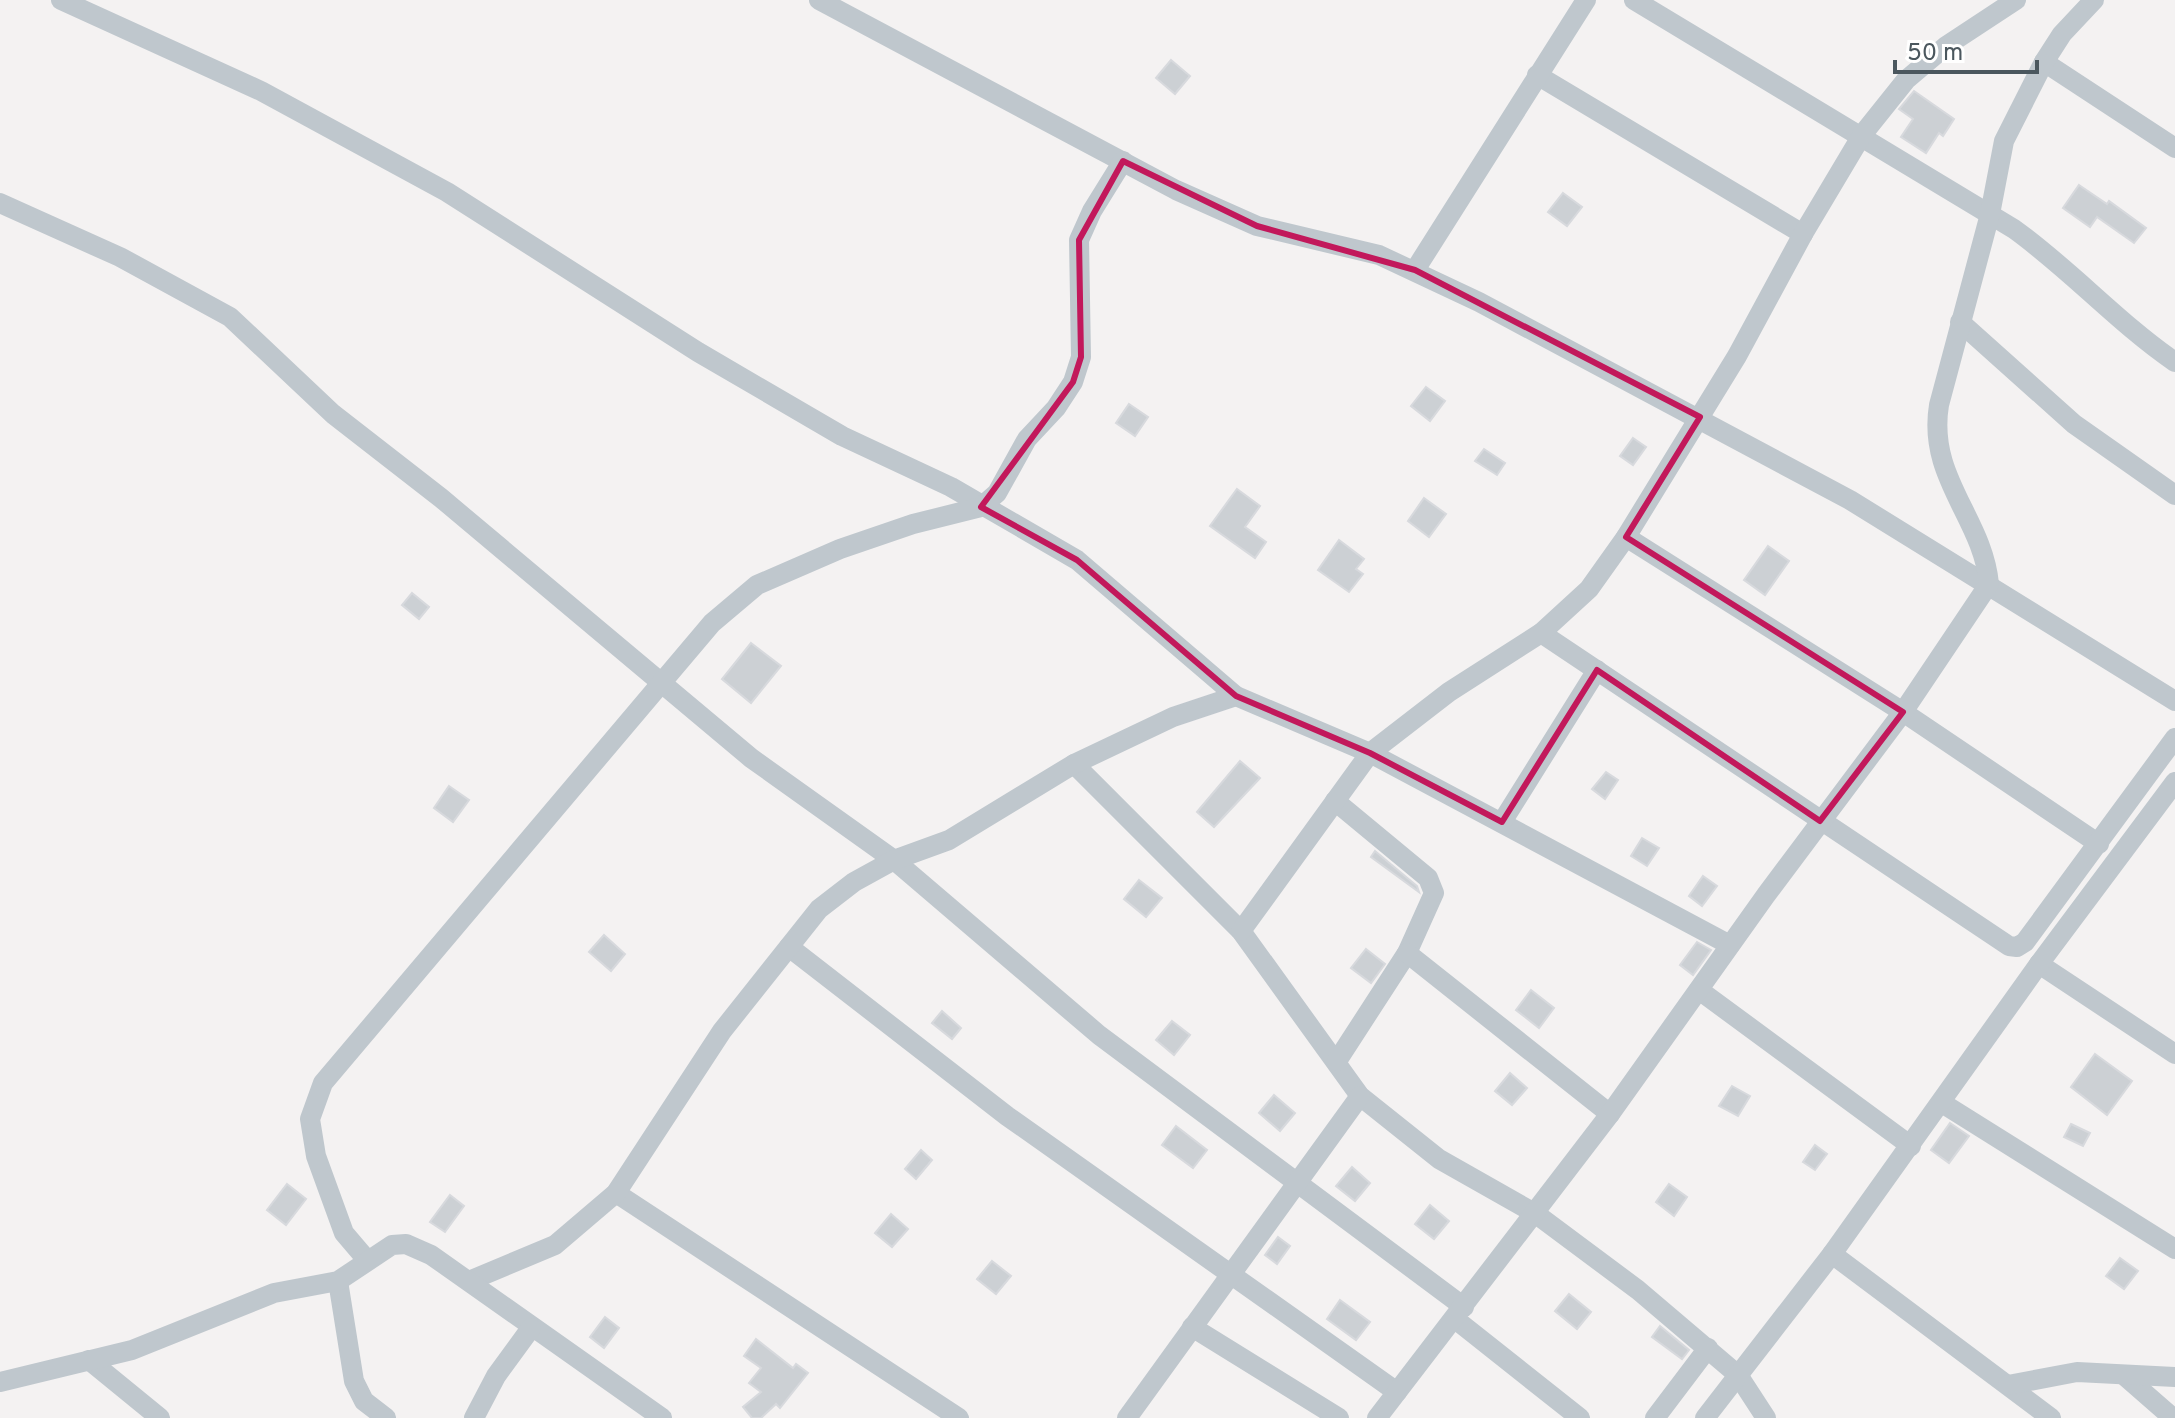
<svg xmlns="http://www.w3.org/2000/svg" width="2175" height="1418" font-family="Overpass,sans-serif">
  <rect width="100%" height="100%" fill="#f4f2f2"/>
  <g fill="#ccd0d4" stroke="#d7d9dd" stroke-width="2">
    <path d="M1171,60L1190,76L1175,94L1156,78Z"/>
    <path d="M1914,91L1954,119L1943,136L1939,133L1926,153L1901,137L1913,119L1899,109Z"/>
    <path d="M2079,185L2107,204L2109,201L2146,228L2134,243L2097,217L2090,227L2063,208Z"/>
    <path d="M1563,193L1582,207L1567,226L1548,212Z"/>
    <path d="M1426,387L1445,401L1430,421L1411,406Z"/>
    <path d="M1129,404L1148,417L1135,436L1116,423Z"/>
    <path d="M1633,438L1646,447L1633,465L1620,456Z"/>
    <path d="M1484,449L1505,463L1497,475L1475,461Z"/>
    <path d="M1237,489L1260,506L1245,527L1266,542L1255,558L1210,526Z"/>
    <path d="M1424,498L1446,514L1429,537L1408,521Z"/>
    <path d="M1339,540L1364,559L1356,569L1363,574L1349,592L1318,570Z"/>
    <path d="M1768,546L1789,561L1765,595L1744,580Z"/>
    <path d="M412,593L429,607L419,619L402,605Z"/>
    <path d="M751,643L781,666L751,703L722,679Z"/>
    <path d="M1240,761L1260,778L1214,827L1197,812Z"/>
    <path d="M1606,772L1618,780L1605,799L1592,789Z"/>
    <path d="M449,786L469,800L453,822L434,808Z"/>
    <path d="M1642,838L1659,848L1647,866L1631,856Z"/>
    <path d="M1375,851L1417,886L1419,892L1371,857Z"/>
    <path d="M1703,876L1717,886L1702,906L1689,896Z"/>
    <path d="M1139,880L1162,898L1146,917L1124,899Z"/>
    <path d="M604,935L625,954L611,971L589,952Z"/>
    <path d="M1697,942L1711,950L1693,975L1680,965Z"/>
    <path d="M1366,949L1385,964L1371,983L1351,968Z"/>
    <path d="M1531,990L1554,1008L1539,1028L1516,1010Z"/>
    <path d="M942,1011L961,1028L952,1039L932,1023Z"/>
    <path d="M1172,1021L1190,1035L1174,1055L1156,1040Z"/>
    <path d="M2095,1054L2132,1081L2107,1115L2071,1087Z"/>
    <path d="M1510,1073L1527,1088L1512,1105L1495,1091Z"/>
    <path d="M1732,1086L1750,1096L1738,1116L1719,1106Z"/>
    <path d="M1274,1095L1295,1113L1280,1131L1259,1113Z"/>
    <path d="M1950,1123L1969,1136L1949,1163L1931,1150Z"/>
    <path d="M2071,1124L2090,1133L2083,1146L2064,1137Z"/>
    <path d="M1176,1126L1207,1150L1193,1168L1162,1145Z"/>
    <path d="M1815,1145L1827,1154L1815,1170L1803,1162Z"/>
    <path d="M921,1150L932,1160L916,1179L905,1169Z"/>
    <path d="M1352,1167L1370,1183L1355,1201L1336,1186Z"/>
    <path d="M287,1184L306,1199L286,1225L267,1210Z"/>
    <path d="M1669,1184L1687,1197L1674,1216L1656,1202Z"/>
    <path d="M450,1195L464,1206L445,1232L430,1222Z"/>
    <path d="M1430,1205L1449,1221L1434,1239L1415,1224Z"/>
    <path d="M891,1214L908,1229L892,1247L875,1233Z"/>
    <path d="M1278,1237L1290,1246L1277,1264L1265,1255Z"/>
    <path d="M2120,1258L2138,1271L2124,1289L2106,1276Z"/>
    <path d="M992,1261L1011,1276L996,1294L977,1279Z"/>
    <path d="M1569,1294L1591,1312L1577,1329L1555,1311Z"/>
    <path d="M1340,1300L1370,1322L1356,1340L1327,1319Z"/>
    <path d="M605,1317L619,1328L604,1348L590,1337Z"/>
    <path d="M1660,1326L1689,1350L1682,1359L1652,1337Z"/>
    <path d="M756,1339L793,1368L796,1364L808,1373L780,1408L776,1404L761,1418H752L743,1407L761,1392L749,1383L761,1368L744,1356Z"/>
  </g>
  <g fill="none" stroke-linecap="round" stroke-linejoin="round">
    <g stroke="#bfc7cd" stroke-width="20">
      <path d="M61,0L261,91L447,192L698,352L842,436L951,487L1077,560L1236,696L1370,753L1730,945"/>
      <path d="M819,0L1176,190L1257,226L1379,255L1479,302L1850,500L2175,701"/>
      <path d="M1634,0L2014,229C2071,270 2117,322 2175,362"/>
      <path d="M2044,62L2175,148"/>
      <path d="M1537,75L1803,234"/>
      <path d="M0,203L120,257L230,317L333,414L441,498L751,758L894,860L1099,1035L1464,1307"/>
      <path d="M1415,270L1586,0"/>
      <path d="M1960,322L2074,424L2175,495"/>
      <path d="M1626,537L1903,712L2099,844"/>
      <path d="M1541,633L2009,946L2017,947L2025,942L2175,738"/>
      <path d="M1074,764L1241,931L1360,1096L1439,1159L1536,1214L1638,1290L1738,1375L1766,1418"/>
      <path d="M1335,801L1428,878L1434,893L1407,953L1337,1061"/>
      <path d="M1502,822L1597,670"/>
      <path d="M1241,931L1370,753L1449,692L1541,633L1589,589L1626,537L1737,356L1803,234L1862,135L1906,80L1946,46L2016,0"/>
      <path d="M789,947L1007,1116L1397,1392"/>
      <path d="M1407,953L1610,1114"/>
      <path d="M2039,964L2175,1054"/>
      <path d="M1699,990L1911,1146"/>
      <path d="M1942,1103L2175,1249"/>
      <path d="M616,1193L959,1418"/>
      <path d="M1832,1254L2051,1418"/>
      <path d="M367,1260L344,1233L316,1156L310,1119L323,1083L712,623L757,585L840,549L913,524L981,507L997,493L1027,439L1056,408L1073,382L1081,357L1079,240L1092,211L1123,161"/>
      <path d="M338,1281L354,1381L364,1401L386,1418"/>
      <path d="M469,1281L555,1245L616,1193L722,1031L819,909L854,882L894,860L949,840L1074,764L1173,717L1236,696"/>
      <path d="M1455,1319L1580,1418"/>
      <path d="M1192,1327L1339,1418"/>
      <path d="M89,1360L160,1418"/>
      <path d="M2126,1377L2173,1418"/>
      <path d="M0,1382L132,1350L274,1293L338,1281L392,1245L406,1244L431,1255L662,1418"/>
      <path d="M2008,1385L2077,1372L2175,1377"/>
      <path d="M474,1418L496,1376L531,1328"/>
      <path d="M1127,1418L1360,1096"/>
      <path d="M1377,1418L1610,1114L1766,895L1903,712L1989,584C1983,518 1927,478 1939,405L1990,214L2004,141L2044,62L2062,34L2094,0"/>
      <path d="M1655,1418L1708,1348"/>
      <path d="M1705,1418L1832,1254L2039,964L2175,782"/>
    </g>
  </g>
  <path fill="none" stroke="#c2185b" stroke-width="6" stroke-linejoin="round" d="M1123,161L1257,226L1415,270L1700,417L1626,537L1903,712L1820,821L1597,670L1502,822L1370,753L1236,696L1077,560L981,507L1073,382L1081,357L1079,240Z"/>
  <path d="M1895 60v12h142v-12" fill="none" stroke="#4b575e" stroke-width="4"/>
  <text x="1907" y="60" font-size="24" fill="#4b575e" stroke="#ffffff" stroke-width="6" paint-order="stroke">50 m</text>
</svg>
